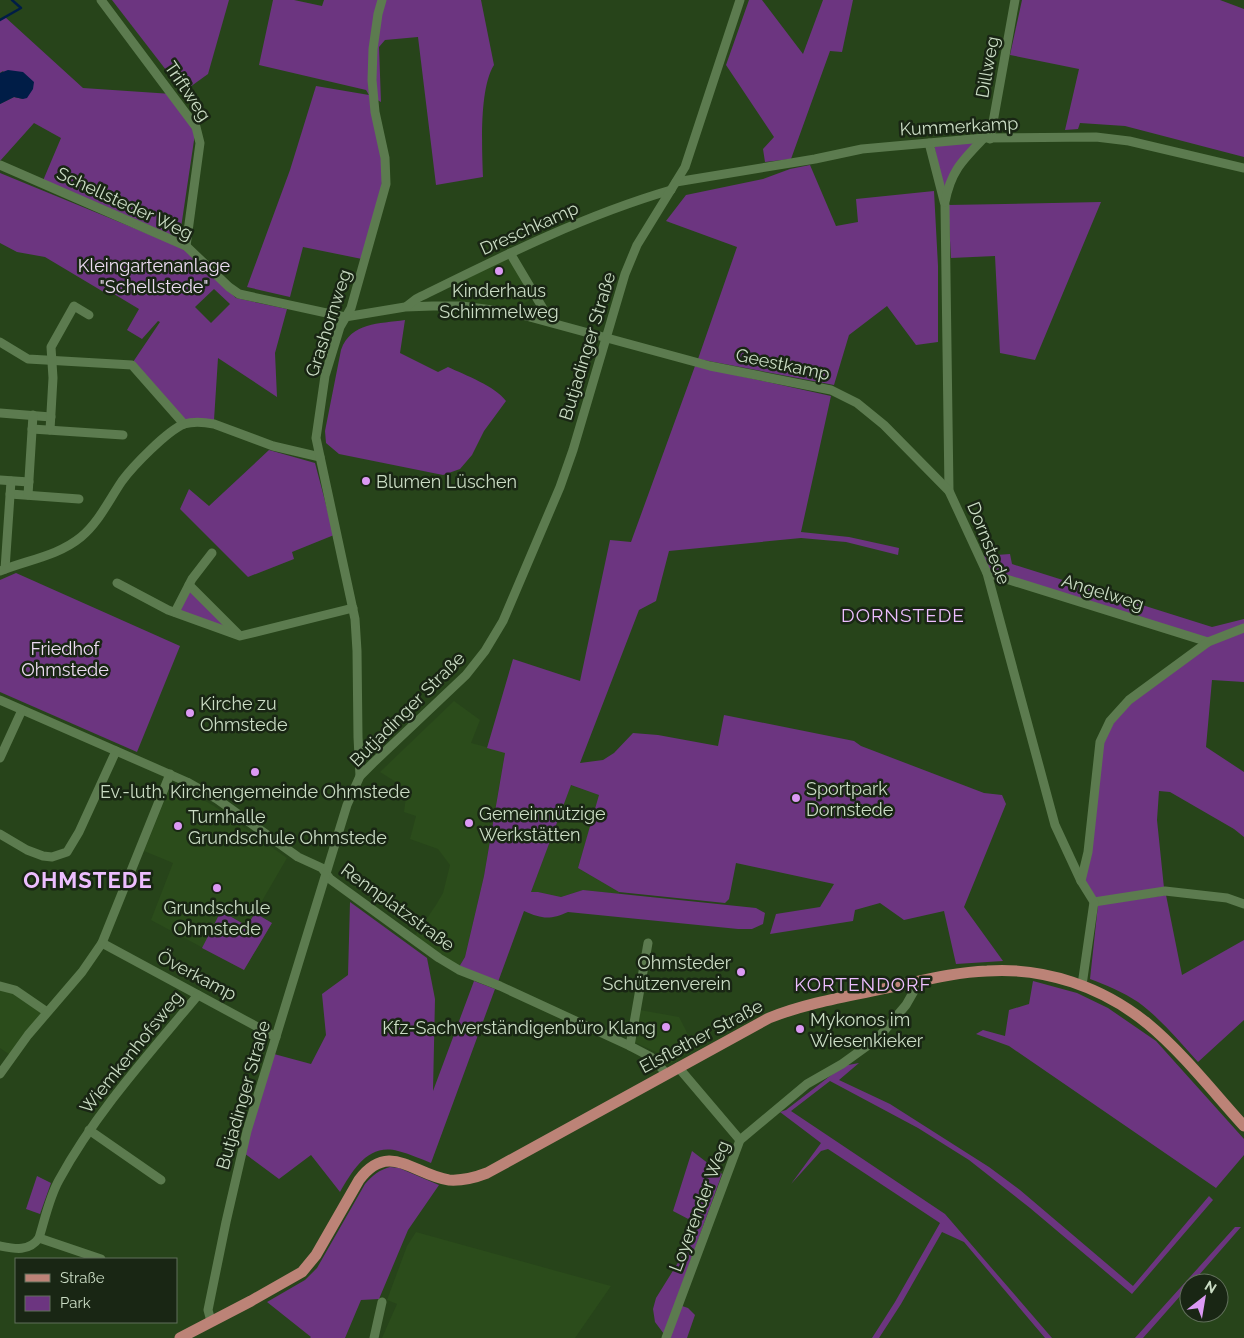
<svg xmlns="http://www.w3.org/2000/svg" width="1244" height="1338" font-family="Raleway,sans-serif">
  <rect width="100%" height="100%" fill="#27441a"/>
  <g fill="#2b4c1b">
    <path d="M508,257L533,298L515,309L462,303L453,285Z"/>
    <path d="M454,701L480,720L471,743L505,752L484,876L465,957L459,967L414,937L436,905L443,893L450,865L438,849L410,839L416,816L404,812L407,789L380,772Z"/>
    <path d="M570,785L600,795L578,868L619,892V894L583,890L561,897L538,892H531Z"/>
    <path d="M181,787L214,806L287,858L255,913L272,923L244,970L151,920L173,863L144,851L168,792Z"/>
    <path d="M3,986L47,1012L13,1057L0,1048V991Z"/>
    <path d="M640,1010L679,1017L695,1048L669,1064L656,1052L634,1042Z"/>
    <path d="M416,1232L470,1247L611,1286L575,1338H382L397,1304L387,1300L407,1246Z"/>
  </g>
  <g fill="#6c3580" fill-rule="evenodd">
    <path d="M112,0H229L208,74L183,92Z"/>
    <path d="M273,0H294L322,6L324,0H481L494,65C479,89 482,148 483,177L436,185L418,37L385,40L379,47L381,102L370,96L383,169L381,193L362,259L303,247L290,297L247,287L290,170L316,86L369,95L366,90L259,65Z"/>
    <path d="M749,0H762L803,54L823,0H853L842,52L830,51L791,159L765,162L763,149L774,137L726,65Z"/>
    <path d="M1022,0H1220L1244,9V157L1125,126L1080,123L1078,129L1065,130L1079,69L1010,55Z"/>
    <path d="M5,17L83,88L172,94L196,127L179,241L42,183L61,138L34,123L0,161V104L14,97L23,99L3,71L0,73V20Z"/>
    <path d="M978,141L944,192L934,145Z"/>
    <path d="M810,165L836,226L858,222L856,199L934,191L938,266V342L916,345L887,306L849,335L834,385L698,359L737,247L666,221L686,195L763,179L790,169Z"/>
    <path d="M0,173L185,249L236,298L287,309L275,353L277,397L218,358L214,420L185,421L133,362L160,322L158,321L142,339L127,330L139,309L109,291L107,294L45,257L17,252L0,243ZM214,289L230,304L211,323L195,307Z"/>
    <path d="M1101,202L1035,360L1000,353L995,256L951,258L948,205Z"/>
    <path d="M405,320L400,353L438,372L448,367C465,375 495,386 506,401L484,431L472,455L460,469L443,475L339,454L326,443L325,431L341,350C351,322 379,324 405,320Z"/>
    <path d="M695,366L831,396L801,532L849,537L899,548L898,555L846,542L801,538L669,551L656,601L639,610L580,763L603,760L614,753L633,733L658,735L718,746L724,715L854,741L861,746L984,793L1002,795L1006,804L964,907L1003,961L956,964L944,911L904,920L880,903L855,910L853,921L770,934L776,914L820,907L834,884L736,863L729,899L725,903L619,892L578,868L599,795L571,785L531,892H538L561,897L583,890L756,908L765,913L763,924L752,929H738L568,912C550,920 542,919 524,911L498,982L459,967L465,957L484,876L505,753L487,748L513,659L580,681L610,540L631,542Z"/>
    <path d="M269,450L315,463L334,535L292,552L294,559L248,577L180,509L189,489L209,506Z"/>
    <path d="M1010,554L1012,564L1212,627L1244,619V626L1209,639L990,572L983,556Z"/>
    <path d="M16,573L180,646L137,752L0,692V580Z"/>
    <path d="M190,591L229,628L179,611Z"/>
    <path d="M1244,631V682L1212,680L1206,747L1244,772V837L1234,829L1170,792L1159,791L1157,820L1164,888L1097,900L1084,880L1103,743L1114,722L1133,701L1211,644Z"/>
    <path d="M1166,895L1182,975L1244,940V1020L1198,1062C1179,1041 1161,1019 1138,1002C1123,992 1106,985 1090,979L1098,905Z"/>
    <path d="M350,902L427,958L435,999L433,1091L474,981L495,989L431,1163C421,1159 410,1154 398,1151C368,1143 353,1170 340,1192L311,1155L279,1179L244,1153L274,1054L311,1064L326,1035L322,994L348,975Z"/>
    <path d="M221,911L247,926L255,913L272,923L244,970L202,948Z"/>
    <path d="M1033,981L1077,993L1108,1008L1156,1041L1244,1139V1155L1216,1188L1009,1046L976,1034L983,1030L1005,1036L1009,1010L1029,1004Z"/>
    <path d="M859,1063L839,1080L890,1104L989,1167L1020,1190L1133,1286L1209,1196L1213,1200L1132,1294L1030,1208L969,1160L918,1128L830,1081L791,1111L945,1214L1052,1338H1045L964,1242L942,1232L901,1304L879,1338H872L895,1302L940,1223L828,1149L821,1151L791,1184L821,1143L780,1112L786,1110L843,1066Z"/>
    <path d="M692,1151L722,1174L664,1334L655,1322L653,1309L656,1298L684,1253L694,1222L673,1211Z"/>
    <path d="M390,1167L399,1168L439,1185L408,1230L379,1299L361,1300L345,1338H310L311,1337L267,1302L305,1280L317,1268L365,1184C373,1175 379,1170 390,1167Z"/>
    <path d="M37,1176L51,1183L40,1214L26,1209Z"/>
    <path d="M1235,1227H1241L1192,1283H1189V1286L1143,1338H1135Z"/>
    <path d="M682,1306L688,1308L695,1315L687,1338H669Z"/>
  </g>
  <path fill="#001d47" d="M8,70L23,72L34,82L33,89L27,98L23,99L14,97L0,104V73Z"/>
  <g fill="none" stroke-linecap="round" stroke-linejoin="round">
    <path stroke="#001d47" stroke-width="2.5" d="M0,20L21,8L12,0"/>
    <g stroke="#5c7b4f" stroke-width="9">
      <path d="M101,0L196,127L200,143L186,246"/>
      <path d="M990,139L1015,0"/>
      <path d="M929,143L945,205L949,491L987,573L1055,825L1081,881"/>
      <path d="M0,165L186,246L229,287L239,294L345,317L405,307L433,306H462L515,313L710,366L831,390L857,403L884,425L949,491"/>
      <path d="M676,182L815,159L862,149L984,138L1096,137L1129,141L1244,168"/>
      <path d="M945,202C951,171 962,161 984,138"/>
      <path d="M510,253L551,322"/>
      <path d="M407,306L416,299C499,258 582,216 671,190"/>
      <path d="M0,342L28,359L132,365L184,424"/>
      <path d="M0,413L51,417"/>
      <path d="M32,429L123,435"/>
      <path d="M50,430L53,378L51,347L74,306L89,315"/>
      <path d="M0,480L29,482"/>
      <path d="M10,494L79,499"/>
      <path d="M28,495L33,415"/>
      <path d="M5,569L11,481"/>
      <path d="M0,571C27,560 58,556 81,537C99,522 109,500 122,481C133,466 167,431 184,424C194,421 204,422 214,424L273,446L320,457"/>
      <path d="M987,573L1208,642"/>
      <path d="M117,583L168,610L240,636L353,608"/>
      <path d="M189,585L238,634"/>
      <path d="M175,612L192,579L212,553"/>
      <path d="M0,700L187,782L217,799L298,857L322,868L330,879L439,958L459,970L500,986L630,1046L651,1057L667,1074"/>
      <path d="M0,758L22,710"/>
      <path d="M360,776L358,737L357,651L355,619L316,438L325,376L340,327L351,308L386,184L385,158L375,112L372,80L373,49L378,14L382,0"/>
      <path d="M0,834L27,850L43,856L52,857L67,852L79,832L116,751"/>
      <path d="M1094,902L1165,891L1227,898L1244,904"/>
      <path d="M102,943L276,1037"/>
      <path d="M1082,985L1094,902L1081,881L1088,852L1100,742L1110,721L1129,700L1208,642L1244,628"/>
      <path d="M0,986L15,990L47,1012"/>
      <path d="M630,1046L648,943"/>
      <path d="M678,1067L740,1140"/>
      <path d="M0,1074L28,1035L82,972L102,943L170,774"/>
      <path d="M89,1130L161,1180"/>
      <path d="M39,1238L101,1259"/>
      <path d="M0,1246C15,1249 29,1252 39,1238C45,1219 49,1198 59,1180C96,1112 149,1054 198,995"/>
      <path d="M211,1321L208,1310L226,1222L247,1131L347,805L360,776L373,763L466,675L485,651L503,621L560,487L573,450L625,274L637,245L685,167L740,0"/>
      <path d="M374,1338L382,1302"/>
      <path d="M666,1338L740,1140L807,1084L842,1064L878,1038L906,1005L914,991V983"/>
    </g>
    <path stroke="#bc8377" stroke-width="11" d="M180,1338L251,1301L302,1272L316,1255L359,1180C389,1140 414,1175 449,1180C463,1181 474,1178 487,1173L769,1018C811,1001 857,995 901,985C929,979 958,972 987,971C1045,967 1103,987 1148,1024C1182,1052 1214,1093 1244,1126"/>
  </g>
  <g fill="#dc99f4" stroke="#192614" stroke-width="2">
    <circle cx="499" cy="271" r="5"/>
    <circle cx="366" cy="481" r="5"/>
    <circle cx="190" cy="713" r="5"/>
    <circle cx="255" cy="772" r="5"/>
    <circle cx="796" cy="798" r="5"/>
    <circle cx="469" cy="823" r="5"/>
    <circle cx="178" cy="826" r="5"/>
    <circle cx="217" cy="888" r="5"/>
    <circle cx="741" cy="972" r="5"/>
    <circle cx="666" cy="1027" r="5"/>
    <circle cx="800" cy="1029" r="5"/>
  </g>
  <g text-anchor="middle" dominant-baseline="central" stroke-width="5" stroke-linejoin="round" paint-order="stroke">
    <g font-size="18" fill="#cadcc4" stroke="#192614">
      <text transform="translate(987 67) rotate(-80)">Dillweg</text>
      <text transform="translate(188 91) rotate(56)">Triftweg</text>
      <text transform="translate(959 126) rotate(-3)">Kummerkamp</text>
      <text transform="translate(125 203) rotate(25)">Schellsteder Weg</text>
      <text transform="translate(529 228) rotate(-24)">Dreschkamp</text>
      <text transform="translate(328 323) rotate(-72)">Grashornweg</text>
      <text transform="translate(587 346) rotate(-73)">Butjadinger Straße</text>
      <text transform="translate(783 364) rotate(12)">Geestkamp</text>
      <text transform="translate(989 543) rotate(68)">Dornstede</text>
      <text transform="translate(1103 592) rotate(17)">Angelweg</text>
      <text transform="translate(407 709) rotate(-45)">Butjadinger Straße</text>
      <text transform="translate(398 907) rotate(36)">Rennplatzstraße</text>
      <text transform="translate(197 975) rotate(28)">Överkamp</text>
      <text transform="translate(701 1036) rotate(-28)">Elsflether Straße</text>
      <text transform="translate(131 1052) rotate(-51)">Wiemkenhofsweg</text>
      <text transform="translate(243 1095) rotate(-74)">Butjadinger Straße</text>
      <text transform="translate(699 1206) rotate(-69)">Loyerender Weg</text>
    </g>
    <g font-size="18" fill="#ecdcf2" stroke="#192614">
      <text x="154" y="265">Kleingartenanlage<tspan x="154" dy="21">"Schellstede"</tspan></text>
      <text x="65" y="648">Friedhof<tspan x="65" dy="21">Ohmstede</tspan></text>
    </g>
    <g font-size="18" fill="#cadcc4" stroke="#192614" text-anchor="start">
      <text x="499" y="290" text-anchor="middle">Kinderhaus<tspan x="499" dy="21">Schimmelweg</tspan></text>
      <text x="376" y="481">Blumen Lüschen</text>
      <text x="200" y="703">Kirche zu<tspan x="200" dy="21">Ohmstede</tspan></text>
      <text x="806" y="788">Sportpark<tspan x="806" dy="21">Dornstede</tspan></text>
      <text x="255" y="791" text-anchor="middle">Ev.-luth. Kirchengemeinde Ohmstede</text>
      <text x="479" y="813">Gemeinnützige<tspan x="479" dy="21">Werkstätten</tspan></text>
      <text x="188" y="816">Turnhalle<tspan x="188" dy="21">Grundschule Ohmstede</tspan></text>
      <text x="217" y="907" text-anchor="middle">Grundschule<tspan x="217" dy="21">Ohmstede</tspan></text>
      <text x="731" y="962" text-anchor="end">Ohmsteder<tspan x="731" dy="21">Schützenverein</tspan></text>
      <text x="810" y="1019">Mykonos im<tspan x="810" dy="21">Wiesenkieker</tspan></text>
      <text x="656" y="1027" text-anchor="end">Kfz-Sachverständigenbüro Klang</text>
    </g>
    <g font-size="19" letter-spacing="1" fill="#edbeff" stroke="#192614">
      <text x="903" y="615">DORNSTEDE</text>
      <text x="863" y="984">KORTENDORF</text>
    </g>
    <g font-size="22" font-weight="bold" letter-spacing="1" fill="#edbeff" stroke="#192614">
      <text x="88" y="880">OHMSTEDE</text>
    </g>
  </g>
  <rect x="15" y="1258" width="162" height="65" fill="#192614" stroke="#606f5a"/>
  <rect x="25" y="1274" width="25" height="8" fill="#bc8377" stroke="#606f5a"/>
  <text x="60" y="1283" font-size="15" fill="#cadcc4">Straße</text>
  <rect x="25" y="1296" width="25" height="15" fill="#6c3580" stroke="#606f5a"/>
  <text x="60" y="1308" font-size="15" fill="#cadcc4">Park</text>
  <g transform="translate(1204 1298) rotate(31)"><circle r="24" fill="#192614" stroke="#606f5a"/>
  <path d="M0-4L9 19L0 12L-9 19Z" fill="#dc99f4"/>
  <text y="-8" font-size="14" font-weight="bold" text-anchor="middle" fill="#cadcc4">N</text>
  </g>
</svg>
